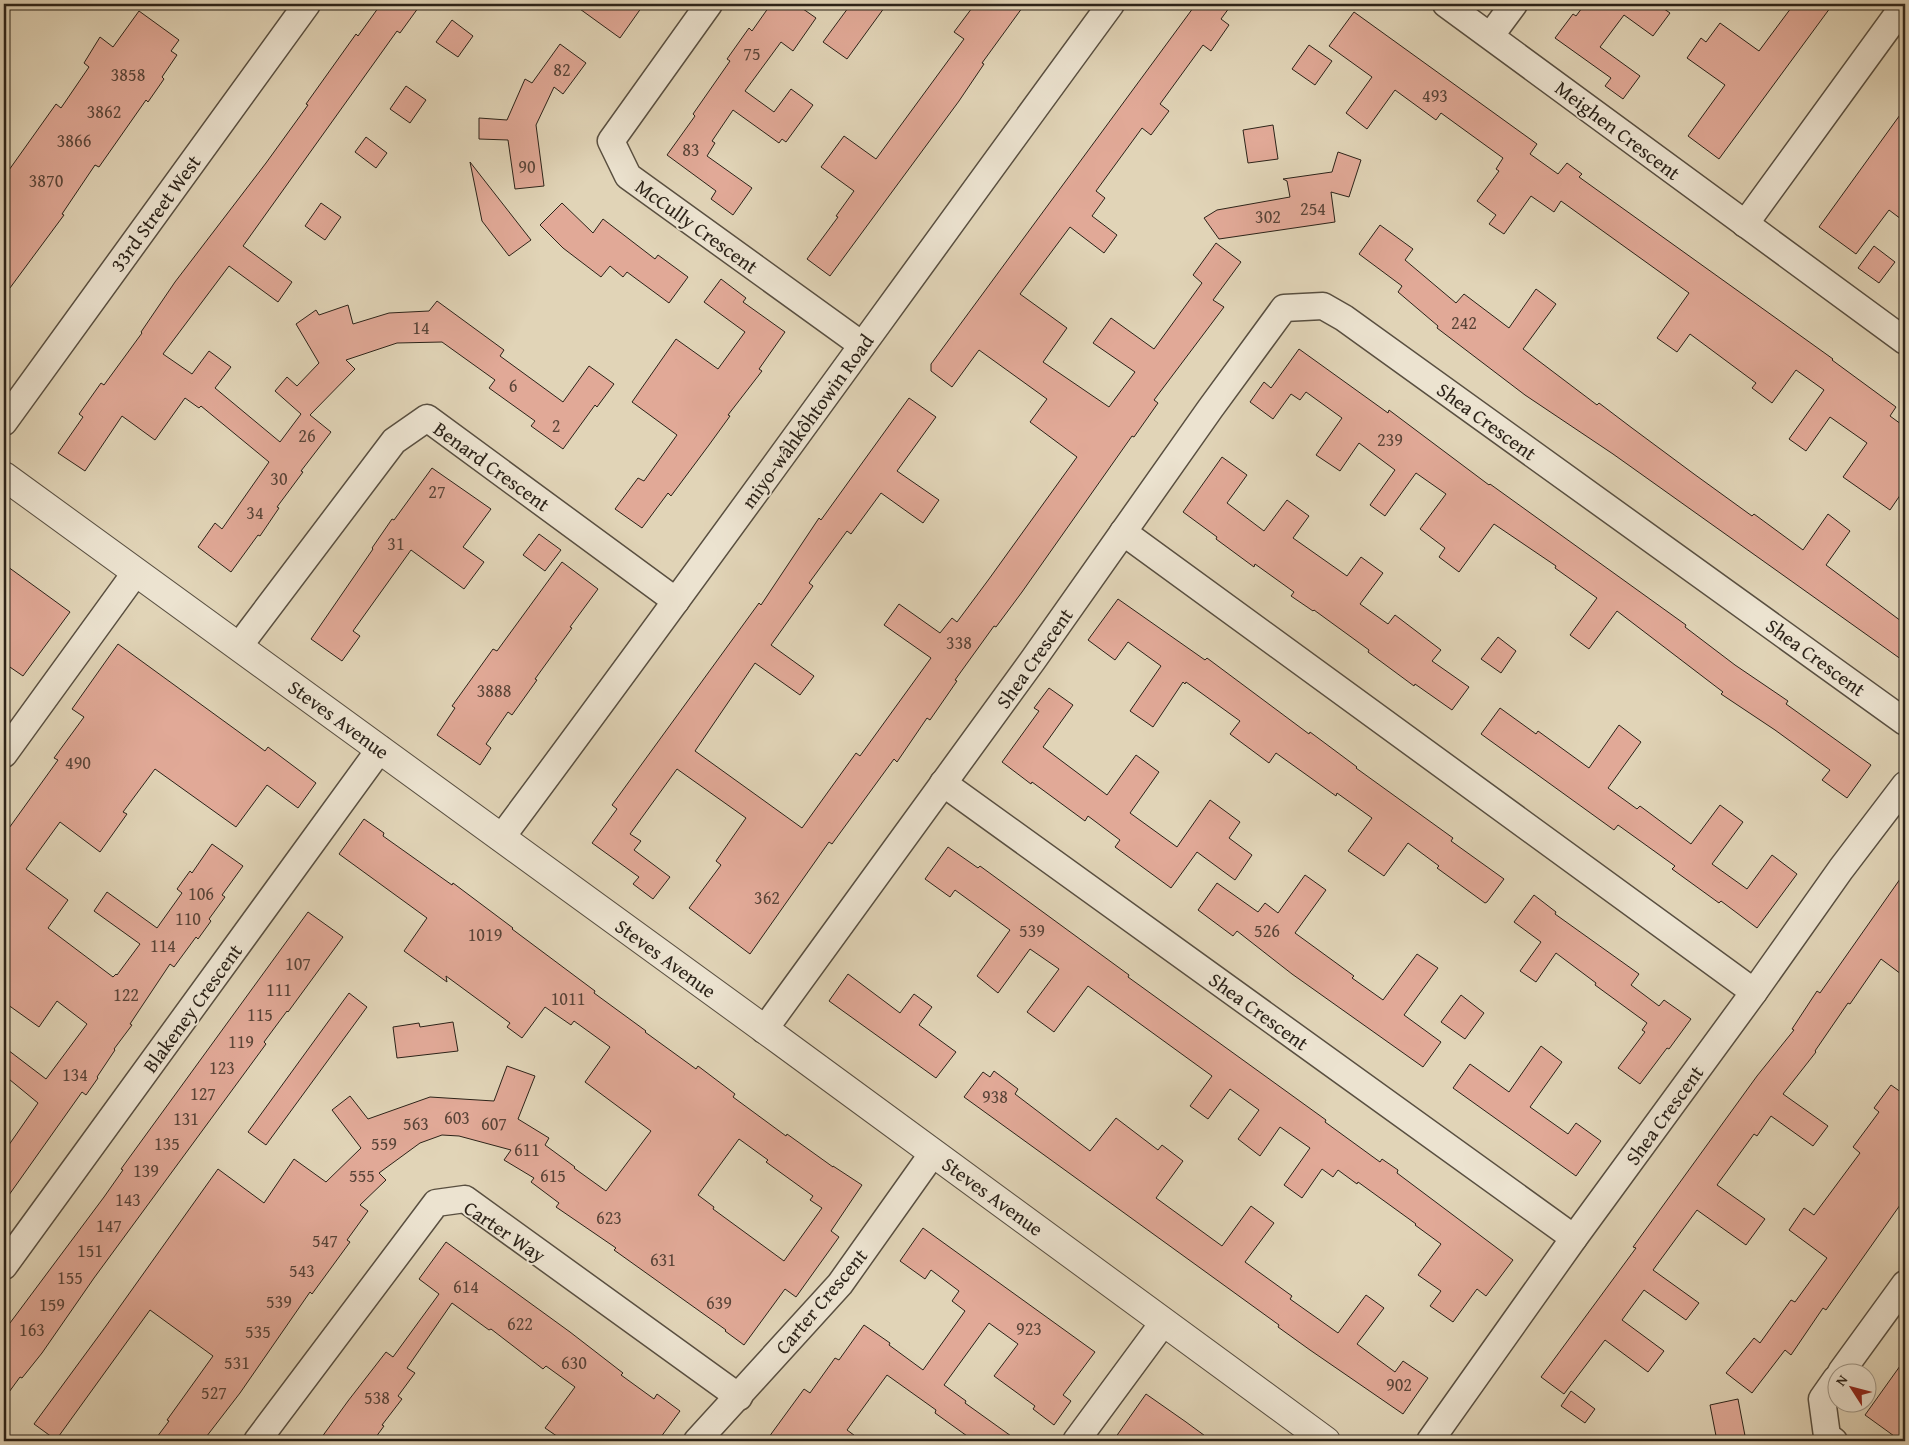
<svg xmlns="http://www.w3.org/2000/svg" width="1909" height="1445" font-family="'Gentium Book Plus',serif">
  <rect width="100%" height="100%" fill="#e1d4b7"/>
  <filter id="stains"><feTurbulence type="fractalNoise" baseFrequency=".004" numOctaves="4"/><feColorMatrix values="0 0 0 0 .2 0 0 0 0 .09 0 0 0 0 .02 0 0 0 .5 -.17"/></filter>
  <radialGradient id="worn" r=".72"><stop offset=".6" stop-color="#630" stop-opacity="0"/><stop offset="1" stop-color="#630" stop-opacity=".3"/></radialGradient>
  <g fill="#e1a997" stroke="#2c2319" fill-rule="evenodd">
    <path d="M381,4H421L400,33L397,31L243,246L292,282L278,302L229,266L163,354L192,374L209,351L231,367L215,388L280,442L301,414L275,391L287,377L297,386L319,363L296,324L316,310L319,315L348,305L353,324L389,313L429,311L437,301L504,350L500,356L563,402L589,366L614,384L597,407L595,405L563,449L531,426L535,421L489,388L495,380L442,342L397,343L346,360L355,369L310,415L331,432L301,471L303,472L277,507L279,508L260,536L258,535L231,572L198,547L215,523L222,529L269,462L201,406L199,408L185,398L155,440L122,416L85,471L58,453L83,417L79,414L101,383L104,385L142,333L141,332L175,282L266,163L308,105L306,104L356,34L358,36Z"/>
    <path d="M573,4H644L620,38Z"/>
    <path d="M771,4H796L816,18L793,51L781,42L745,91L774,112L791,89L813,105L786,142L782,139L779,143L733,110L712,141L715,143L707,156L752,188L733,215L711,199L716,191L667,155L695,116L693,114L730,61L727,59L749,28L752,31Z"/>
    <path d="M851,4H887L847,59L823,42Z"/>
    <path d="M975,4H1025L982,63L984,64L959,101L830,276L807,259L838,217L836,216L854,191L821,167L844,136L876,159L964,39L954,32Z"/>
    <path d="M1196,4H1232L1221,19L1229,25L1211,51L1203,45L1160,104L1169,111L1151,135L1142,128L1096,191L1105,198L1092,216L1117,235L1104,253L1070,227L1020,294L1067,328L1043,362L1109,407L1135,372L1093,343L1111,318L1154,349L1202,283L1193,275L1216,243L1241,262L1213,300L1224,307L1154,400L1158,403L1134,437L1132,436L1022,592L996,627L994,626L955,680L957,681L930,720L927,718L897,762L894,759L832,844L829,842L750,954L689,908L721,865L716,861L746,818L677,769L630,834L641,841L634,850L670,877L653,899L633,884L639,877L592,843L617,809L612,805L759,603L761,605L819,518L821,520L909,398L936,417L897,471L939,500L923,523L881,493L851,534L847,531L809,583L813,586L771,645L814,676L800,695L755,663L695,751L802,828L856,753L860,756L931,658L884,625L899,604L940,633L952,618L957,622L989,579L1077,457L1030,422L1047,399L979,350L952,387L931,371V364Z"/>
    <path d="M1585,4H1657L1670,13L1653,36L1624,15L1600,47L1640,76L1623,99L1605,86L1611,78L1555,38L1573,14L1576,16Z"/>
    <path d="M1794,4H1833L1719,159L1688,136L1725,85L1687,58L1701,38L1706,42L1720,23L1759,51Z"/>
    <path d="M139,11L179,40L171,51L177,55L162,77L164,79L148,102L146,100L99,167L95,165L62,214L64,215L4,296V177L56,104L61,108L89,67L84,63L100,37L113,47Z"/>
    <path d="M1354,12L1537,144L1530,154L1558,174L1567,163L1582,174L1579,177L1833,359L1832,360L1896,407L1890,416L1905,427V488L1890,510L1843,477L1867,443L1830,417L1806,451L1789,439L1824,390L1796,370L1772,403L1752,388L1756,383L1690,334L1677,352L1657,338L1689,293L1561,201L1554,212L1531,196L1504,234L1489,224L1496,215L1477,201L1499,171L1496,169L1503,158L1441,113L1436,120L1395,90L1367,129L1346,113L1372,77L1329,46Z"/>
    <path d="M452,20L473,36L458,57L436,42Z"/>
    <path d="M560,44L586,63L563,94L554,87L536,125L544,186L515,189L508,140L479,139V118L507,120L525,79L532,83Z"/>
    <path d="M1309,45L1332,61L1315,85L1292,69Z"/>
    <path d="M406,86L426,100L410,123L390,109Z"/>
    <path d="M1905,108V222L1889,210L1856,254L1819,227Z"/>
    <path d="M1273,125L1278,159L1248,163L1243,130Z"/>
    <path d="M366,137L387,153L376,168L355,152Z"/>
    <path d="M1338,152L1361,160L1349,197L1331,192L1335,222L1219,239L1204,218L1217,210L1290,197L1287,181L1283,179L1332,172Z"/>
    <path d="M470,162L531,240L509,256L482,221Z"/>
    <path d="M321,203L341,217L325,240L305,226Z"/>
    <path d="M562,203L593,233L603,219L655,259L658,255L688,277L669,303L627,272L623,277L610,266L601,277L563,248L540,225Z"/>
    <path d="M1380,225L1413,249L1405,260L1456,303L1464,294L1509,328L1536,289L1556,304L1523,349L1597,405L1599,403L1632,428L1694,474L1752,516L1754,514L1803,550L1828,514L1850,531L1826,565L1905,624V662L1613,454L1525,395L1437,328L1438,326L1398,292L1402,286L1359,254Z"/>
    <path d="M1874,246L1895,262L1879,283L1858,268Z"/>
    <path d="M721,279L746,298L743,302L785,332L759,369L762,371L728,415L730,416L709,445L671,496L668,493L642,528L615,509L638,478L644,481L677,435L632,402L676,339L718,369L745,332L704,302Z"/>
    <path d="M1299,349L1388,413L1389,410L1489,485L1490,484L1686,625L1685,627L1735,665L1788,701L1786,704L1871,765L1847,798L1822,780L1830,770L1775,730L1721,694L1723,692L1617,611L1589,649L1570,635L1597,598L1555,568L1556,566L1494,524L1459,572L1439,557L1445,548L1420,529L1446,494L1416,473L1385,516L1370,505L1395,470L1359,443L1340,471L1316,455L1342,418L1306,392L1300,400L1291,394L1273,419L1250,402L1264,382L1271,388Z"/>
    <path d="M1222,457L1247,475L1227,503L1264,531L1287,500L1309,516L1293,538L1347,576L1361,557L1383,573L1360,604L1388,624L1395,615L1441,650L1432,661L1469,687L1452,710L1415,684L1414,686L1368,652L1369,650L1314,610L1313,611L1291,596L1294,592L1255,564L1254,567L1216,539L1217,537L1183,512Z"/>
    <path d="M432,468L491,509L463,547L484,562L464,589L411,550L353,631L360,636L342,661L311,639L373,549L372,548L392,519L394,520Z"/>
    <path d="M539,534L561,550L545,571L523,555Z"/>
    <path d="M562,562L598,589L570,627L572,628L535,679L537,680L512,715L508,712L486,744L491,748L480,765L437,735L455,708L452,706L493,649L497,651Z"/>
    <path d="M4,564L70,612L23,676L4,663Z"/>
    <path d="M1118,599L1205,660L1207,658L1309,734L1310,732L1357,767L1356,768L1453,838L1451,841L1504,879L1487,902L1485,903L1437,868L1439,866L1408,843L1384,876L1348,851L1372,818L1337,793L1336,796L1276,753L1269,763L1230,734L1240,721L1186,682L1185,684L1183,682L1153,727L1130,711L1161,666L1128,642L1115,660L1088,640Z"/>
    <path d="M1498,637L1516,651L1501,673L1481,659Z"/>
    <path d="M118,644L265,751L268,747L316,783L298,808L267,785L236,827L155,769L123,812L127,814L100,852L60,822L26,869L68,900L48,928L113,977L116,974L117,975L140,944L94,911L107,892L157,928L182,893L177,889L190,871L192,873L212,844L243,866L222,895L225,897L209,919L211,921L198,939L196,937L174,967L170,964L130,1024L132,1025L114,1049L115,1050L97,1077L98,1078L86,1095L82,1092L4,1202V1152L38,1103L4,1075V1047L46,1079L87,1024L57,1001L39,1027L4,1002V835L58,760L54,758L84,717L72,709Z"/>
    <path d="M1049,688L1073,705L1043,747L1107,795L1136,755L1159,772L1130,813L1177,847L1210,800L1240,822L1229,838L1252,855L1235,880L1197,852L1171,888L1115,847L1120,840L1088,816L1085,821L1032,782L1031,784L1002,762L1039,711L1034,708Z"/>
    <path d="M1500,708L1536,734L1538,731L1589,768L1619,725L1641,742L1608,788L1637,809L1640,806L1691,844L1720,805L1743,822L1712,864L1747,889L1772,855L1797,874L1757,928L1721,901L1719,903L1672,869L1675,866L1618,825L1614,830L1481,734Z"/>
    <path d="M364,819L384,833L383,836L452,885L453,883L513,928L512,929L595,991L594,993L646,1031L645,1032L696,1069L698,1066L735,1094L733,1097L786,1136L787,1134L833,1167V1166L862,1185L831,1231L839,1237L796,1297L785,1289L744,1345L725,1331L726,1330L614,1250L616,1248L556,1207L559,1203L531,1182L534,1178L504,1160L511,1150L459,1136L442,1135L420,1143L379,1173L386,1180L360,1205L368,1211L347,1240L350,1242L312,1294L310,1292L240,1393L203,1441H154L169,1421L167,1420L213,1356L150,1310L56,1440L34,1424L106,1326L218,1169L264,1203L294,1159L326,1182L361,1148L332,1110L350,1096L368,1119L430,1097L494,1101L507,1066L535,1076L518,1119L549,1138L545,1145L575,1167L574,1168L606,1191L651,1131L585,1082L610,1047L574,1021L571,1025L545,1007L522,1038L507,1027L510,1023L446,976L447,982L404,951L427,918L339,854ZM739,1139L768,1160L766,1162L813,1196L810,1200L822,1208L784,1261L713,1209L714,1207L698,1195Z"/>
    <path d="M948,847L978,868L980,866L1129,975L1128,977L1326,1120L1325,1122L1380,1162L1382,1159L1398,1170L1397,1173L1513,1260L1486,1296L1477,1289L1453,1322L1430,1306L1441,1291L1418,1275L1441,1244L1415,1225L1416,1224L1358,1182L1357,1184L1338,1170L1333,1177L1322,1169L1302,1198L1284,1185L1310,1148L1280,1127L1260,1156L1238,1139L1259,1110L1230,1089L1208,1119L1190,1106L1212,1076L1088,986L1054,1032L1027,1012L1059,969L1030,949L998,993L977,976L1010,930L955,890L950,897L925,879Z"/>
    <path d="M1905,872V977L1881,959L1850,1004L1848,1003L1815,1051L1816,1052L1783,1094L1828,1126L1813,1146L1771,1116L1757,1136L1754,1134L1717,1185L1765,1219L1746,1245L1697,1210L1653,1270L1699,1303L1686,1320L1644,1290L1622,1320L1664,1351L1648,1372L1605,1340L1564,1394L1541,1377L1636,1248L1633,1247L1757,1076L1794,1030L1792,1029L1817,991L1820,993Z"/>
    <path d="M1305,875L1326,890L1295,933L1354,976L1352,978L1383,1000L1417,954L1438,968L1404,1015L1441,1042L1423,1067L1292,974L1237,931L1233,936L1198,910L1217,883L1258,912L1265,903L1278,913Z"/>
    <path d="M1534,895L1556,912L1555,914L1639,974L1631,985L1659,1006L1664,1000L1691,1019L1669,1049L1667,1048L1640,1084L1618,1068L1645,1032L1642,1030L1647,1023L1595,985L1596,983L1556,953L1536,982L1520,971L1541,942L1514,922Z"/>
    <path d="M308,912L343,937L288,1012L287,1011L264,1042L266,1044L94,1278L42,1353L22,1378L20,1377L4,1399V1331L104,1197L123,1170L121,1169Z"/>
    <path d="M848,974L900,1013L914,994L932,1007L919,1025L956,1052L936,1078L829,1001Z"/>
    <path d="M349,993L367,1007L266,1145L248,1132Z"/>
    <path d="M1461,995L1484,1013L1465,1039L1441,1022Z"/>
    <path d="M453,1022L458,1051L397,1058L393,1027L419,1023L420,1027Z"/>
    <path d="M1541,1046L1562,1062L1530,1107L1568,1134L1576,1123L1601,1141L1576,1176L1453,1088L1470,1064L1509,1092Z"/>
    <path d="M994,1071L1018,1089L1015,1094L1090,1151L1116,1118L1158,1150L1162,1145L1183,1161L1156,1198L1222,1246L1251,1206L1274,1223L1245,1262L1292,1296L1290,1299L1338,1333L1366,1295L1384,1308L1357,1344L1395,1372L1403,1361L1428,1378L1403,1414L1310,1350L1278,1327L1279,1325L964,1097L983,1072L990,1077Z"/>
    <path d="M1891,1085L1905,1095V1198L1826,1310L1823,1308L1791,1355L1785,1350L1752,1393L1726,1373L1754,1338L1760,1343L1791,1300L1795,1302L1827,1258L1789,1230L1804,1208L1814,1215L1860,1153L1853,1147L1879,1112L1874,1108Z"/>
    <path d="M923,1228L1095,1352L1063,1395L1071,1401L1054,1425L1033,1409L1035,1406L994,1376L1018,1344L989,1323L944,1385L966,1401L965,1403L1018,1441H974L935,1413L936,1410L887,1375L847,1430L862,1441H766L804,1389L810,1393L835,1358L839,1360L864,1325L890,1343L889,1345L923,1370L965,1311L952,1301L959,1291L931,1270L925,1279L900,1261Z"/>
    <path d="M446,1242L570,1332L623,1373L621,1375L654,1399L657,1394L680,1411L658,1441H564L545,1428L575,1387L546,1366L543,1369L491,1329L489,1330L452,1303L407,1368L415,1373L398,1396L402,1399L382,1425L384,1426L373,1441H319L348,1401L386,1352L393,1357L439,1294L419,1279Z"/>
    <path d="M1905,1359V1441H1901L1865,1415Z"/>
    <path d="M1571,1391L1595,1409L1585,1423L1561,1406Z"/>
    <path d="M1146,1394L1186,1422L1212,1441H1113Z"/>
    <path d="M1738,1399L1746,1441H1717L1710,1405Z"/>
  </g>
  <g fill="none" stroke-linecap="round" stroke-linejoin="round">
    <defs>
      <g id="minor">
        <path d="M709,4L611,141L628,176L862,345"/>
        <path d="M1446,4L1905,341"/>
        <path d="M1491,35L1514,4"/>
        <path d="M1745,224L1905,4"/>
        <path d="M4,422L307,4"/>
        <path d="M1123,532L1754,992"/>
        <path d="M239,646L394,441L427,418L676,601"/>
        <path d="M4,754L136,572"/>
        <path d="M943,783L1574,1238"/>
        <path d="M501,838C707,562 907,282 1111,4"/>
        <path d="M764,1030L1033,660L1210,409L1284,308L1323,306L1344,318L1905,722"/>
        <path d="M4,1266L380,749"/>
        <path d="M1841,1372L1905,1284"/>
        <path d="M257,1441L436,1203L465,1199L739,1397"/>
        <path d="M697,1441L840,1284L933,1153"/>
        <path d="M1076,1441L1163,1323"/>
        <path d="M1430,1441L1574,1238L1754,992L1841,869L1905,785"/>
        <path d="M1834,1441L1827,1436L1822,1399L1836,1379"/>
      </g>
      <path id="tertiary" d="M4,476L782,1042L1326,1441"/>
    </defs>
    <use href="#minor" stroke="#594f40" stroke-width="29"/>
    <use href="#tertiary" stroke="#594f40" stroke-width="30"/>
    <use href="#minor" stroke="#ece3d0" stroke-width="26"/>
    <use href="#tertiary" stroke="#ece3d0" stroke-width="28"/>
  </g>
  <g text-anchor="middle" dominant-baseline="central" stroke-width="4" stroke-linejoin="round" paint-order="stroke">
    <g font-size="18" fill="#594438">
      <text x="752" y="53">75</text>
      <text x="562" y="69">82</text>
      <text x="128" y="74">3858</text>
      <text x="1435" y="95">493</text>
      <text x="104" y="111">3862</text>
      <text x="74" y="140">3866</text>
      <text x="691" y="149">83</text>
      <text x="527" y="166">90</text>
      <text x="46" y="180">3870</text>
      <text x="1313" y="208">254</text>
      <text x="1268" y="216">302</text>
      <text x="1464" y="322">242</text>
      <text x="421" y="327">14</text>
      <text x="513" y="385">6</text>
      <text x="556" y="425">2</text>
      <text x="307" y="435">26</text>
      <text x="1390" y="439">239</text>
      <text x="279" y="478">30</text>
      <text x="437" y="491">27</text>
      <text x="255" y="512">34</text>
      <text x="396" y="543">31</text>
      <text x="959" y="642">338</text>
      <text x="494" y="690">3888</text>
      <text x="78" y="762">490</text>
      <text x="201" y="893">106</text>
      <text x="767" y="897">362</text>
      <text x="188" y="918">110</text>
      <text x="1032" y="930">539</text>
      <text x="1267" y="930">526</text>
      <text x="485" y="934">1019</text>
      <text x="163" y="945">114</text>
      <text x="298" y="963">107</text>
      <text x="279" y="989">111</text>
      <text x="126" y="994">122</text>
      <text x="568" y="998">1011</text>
      <text x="260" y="1014">115</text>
      <text x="241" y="1041">119</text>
      <text x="222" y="1067">123</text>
      <text x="75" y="1074">134</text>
      <text x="203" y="1093">127</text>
      <text x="995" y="1096">938</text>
      <text x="457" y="1117">603</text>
      <text x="186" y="1118">131</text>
      <text x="416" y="1123">563</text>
      <text x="494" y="1123">607</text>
      <text x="167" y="1143">135</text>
      <text x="384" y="1143">559</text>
      <text x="527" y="1149">611</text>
      <text x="146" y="1170">139</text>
      <text x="362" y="1175">555</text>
      <text x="553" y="1175">615</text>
      <text x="128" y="1199">143</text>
      <text x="609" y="1217">623</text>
      <text x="109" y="1225">147</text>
      <text x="325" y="1240">547</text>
      <text x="90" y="1250">151</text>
      <text x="663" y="1259">631</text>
      <text x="302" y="1270">543</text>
      <text x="70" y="1277">155</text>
      <text x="466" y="1286">614</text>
      <text x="279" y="1301">539</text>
      <text x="719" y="1302">639</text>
      <text x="52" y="1304">159</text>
      <text x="520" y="1323">622</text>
      <text x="1029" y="1328">923</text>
      <text x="32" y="1329">163</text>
      <text x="258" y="1331">535</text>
      <text x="237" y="1362">531</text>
      <text x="574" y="1362">630</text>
      <text x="1399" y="1384">902</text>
      <text x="214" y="1392">527</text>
      <text x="377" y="1397">538</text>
    </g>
    <g font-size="20" fill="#2c2319" stroke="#ece3d0">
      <text transform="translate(1618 130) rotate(37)">Meighen Crescent</text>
      <text transform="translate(155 213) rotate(-54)">33rd Street West</text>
      <text transform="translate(697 226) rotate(36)">McCully Crescent</text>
      <text transform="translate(807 421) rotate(-54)">miyo-wâhkôhtowin Road</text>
      <text transform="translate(1487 421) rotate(36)">Shea Crescent</text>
      <text transform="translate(492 466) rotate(36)">Benard Crescent</text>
      <text transform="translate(1816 657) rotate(36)">Shea Crescent</text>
      <text transform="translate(1034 658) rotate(-55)">Shea Crescent</text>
      <text transform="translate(339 719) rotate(36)">Steves Avenue</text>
      <text transform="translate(666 958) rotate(36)">Steves Avenue</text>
      <text transform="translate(192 1008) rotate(-54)">Blakeney Crescent</text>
      <text transform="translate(1259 1011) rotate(36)">Shea Crescent</text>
      <text transform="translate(1664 1115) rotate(-54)">Shea Crescent</text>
      <text transform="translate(993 1196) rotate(36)">Steves Avenue</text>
      <text transform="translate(505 1231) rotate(34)">Carter Way</text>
      <text transform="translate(821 1301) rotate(-50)">Carter Crescent</text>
    </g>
  </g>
  <rect width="1909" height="1445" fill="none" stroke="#e1d4b7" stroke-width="20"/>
  <rect x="5" y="5" width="1899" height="1435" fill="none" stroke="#2c2319" stroke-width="2.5"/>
  <rect x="10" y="10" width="1889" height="1425" fill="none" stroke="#2c2319"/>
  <g transform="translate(1852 1388) rotate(306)"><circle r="24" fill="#ece3d0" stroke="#9f9687"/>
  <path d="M0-4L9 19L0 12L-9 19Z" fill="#8f2418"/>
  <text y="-8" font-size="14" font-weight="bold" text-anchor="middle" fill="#2c2319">N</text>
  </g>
  <rect width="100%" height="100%" filter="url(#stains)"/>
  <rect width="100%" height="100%" fill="url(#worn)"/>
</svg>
